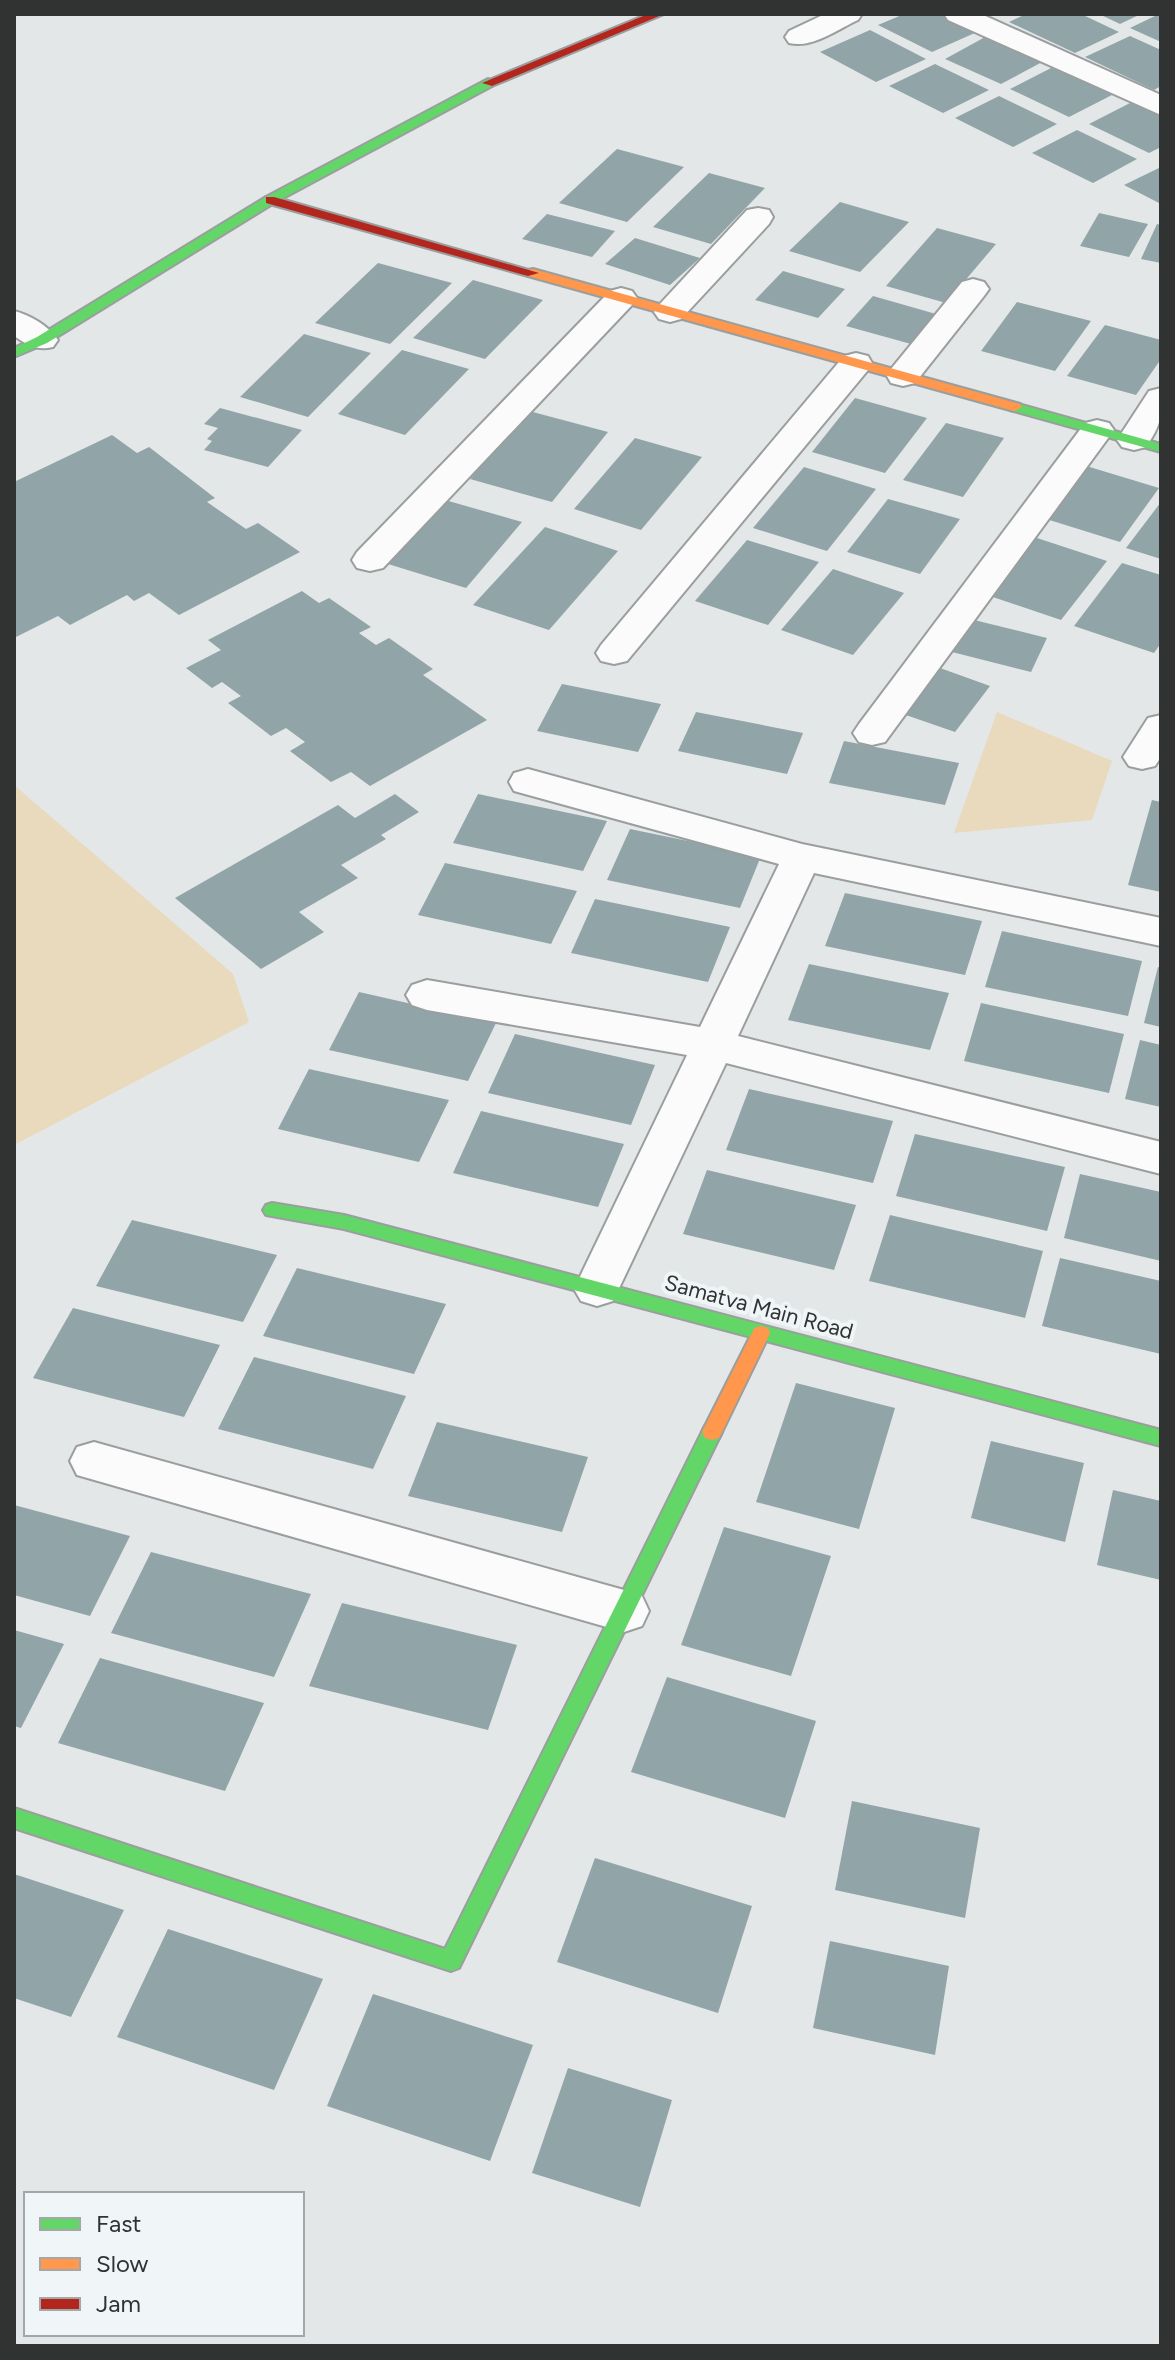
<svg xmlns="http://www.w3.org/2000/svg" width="1175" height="2360" font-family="Figtree,sans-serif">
  <rect width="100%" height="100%" fill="#e3e7e8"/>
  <g fill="#e9d9bd">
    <path d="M997,712L1112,761L1092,820L954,833Z"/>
    <path d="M14,785L233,974L249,1022L14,1145Z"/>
  </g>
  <g fill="#91a4a8">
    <path d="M904,14H941L977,32L932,52L878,25Z"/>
    <path d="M1026,14H1081L1119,32L1075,53L1009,22Z"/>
    <path d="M1099,14H1141L1120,24Z"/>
    <path d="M1159,14L1161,42L1130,28Z"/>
    <path d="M870,30L926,59L876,82L820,52Z"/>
    <path d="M987,36L1044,61L1001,84L945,59Z"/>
    <path d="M1130,36L1161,50V86L1154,90L1085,57Z"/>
    <path d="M935,64L989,90L943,113L889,86Z"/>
    <path d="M1053,67L1112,95L1069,117L1010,89Z"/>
    <path d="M999,96L1057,124L1013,147L955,118Z"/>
    <path d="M1132,102L1161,115V147L1149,153L1089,124Z"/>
    <path d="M1077,130L1137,159L1093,183L1032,153Z"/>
    <path d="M617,149L684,167L627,222L559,203Z"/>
    <path d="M1161,167V204L1124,185Z"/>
    <path d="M709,173L765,188L711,244L653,227Z"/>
    <path d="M840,202L909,222L860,272L789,251Z"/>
    <path d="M1099,213L1148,224L1129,257L1080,246Z"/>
    <path d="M547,214L615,231L592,257L522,239Z"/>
    <path d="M1157,224L1161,225V263L1141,259Z"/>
    <path d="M937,228L996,244L946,303L886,286Z"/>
    <path d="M635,238L700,258L670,285L605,264Z"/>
    <path d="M378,263L452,283L390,344L315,323Z"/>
    <path d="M783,271L845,289L818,318L755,300Z"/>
    <path d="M473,280L543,300L485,359L413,338Z"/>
    <path d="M873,296L936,314L911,344L846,326Z"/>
    <path d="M1017,302L1091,321L1055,371L981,351Z"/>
    <path d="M1105,325L1161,340V359L1136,395L1067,376Z"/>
    <path d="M304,334L371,353L308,417L240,397Z"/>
    <path d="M402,350L469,369L405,435L338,414Z"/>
    <path d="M855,398L927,418L885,473L812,452Z"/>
    <path d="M220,408L302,430L268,467L204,450L212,441L207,439L218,428L204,424Z"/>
    <path d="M529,411L608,432L552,502L470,479Z"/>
    <path d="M946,423L1004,438L963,497L903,480Z"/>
    <path d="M112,435L137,453L149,447L215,498L207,502L246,529L258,523L300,552L179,615L149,593L134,601L127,595L70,625L58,616L14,638V482Z"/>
    <path d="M635,438L702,457L641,530L574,509Z"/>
    <path d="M1083,465L1159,488L1120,542L1043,518Z"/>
    <path d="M804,467L876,489L827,551L753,528Z"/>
    <path d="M888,499L960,519L920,574L847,552Z"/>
    <path d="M445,500L522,522L466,588L388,564Z"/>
    <path d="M1161,502V559L1126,548Z"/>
    <path d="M545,527L618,551L549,630L473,605Z"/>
    <path d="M1034,537L1107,561L1061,620L987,595Z"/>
    <path d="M747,540L819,562L768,625L695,601Z"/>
    <path d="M1122,563L1161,575V643L1154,653L1074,626Z"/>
    <path d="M833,569L904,593L853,655L781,630Z"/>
    <path d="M302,591L319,603L329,598L371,627L359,633L376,645L389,638L433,669L423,675L487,720L370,786L351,772L331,782L290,751L305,742L286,728L271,736L228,703L241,696L222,682L212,688L186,668L221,650L208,640Z"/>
    <path d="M970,619L1047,638L1031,672L952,652Z"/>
    <path d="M940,668L990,686L955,732L903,714Z"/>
    <path d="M562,684L661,704L638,752L537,731Z"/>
    <path d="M696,712L803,733L787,774L678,751Z"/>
    <path d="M844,741L959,763L945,805L829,783Z"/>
    <path d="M395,794L419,812L381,835L386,839L341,865L358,878L299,912L324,932L261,969L175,898L338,805L355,818Z"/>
    <path d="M478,794L607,821L583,871L453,843Z"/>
    <path d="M1152,800L1161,802V892L1128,885Z"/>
    <path d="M630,829L761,856L740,908L607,880Z"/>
    <path d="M445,863L577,891L551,944L418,915Z"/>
    <path d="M845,893L982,921L965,975L825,946Z"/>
    <path d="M595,899L730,927L708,982L571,953Z"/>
    <path d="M1002,931L1142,961L1128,1016L985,987Z"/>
    <path d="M809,964L949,993L930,1050L788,1020Z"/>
    <path d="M1158,967L1161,968V1027L1144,1023Z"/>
    <path d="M359,992L496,1023L468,1081L329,1050Z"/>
    <path d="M981,1003L1124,1034L1109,1093L964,1061Z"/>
    <path d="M515,1034L655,1065L631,1125L488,1093Z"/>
    <path d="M1140,1040L1161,1045V1107L1125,1099Z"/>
    <path d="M309,1069L449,1100L419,1162L278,1129Z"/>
    <path d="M749,1089L893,1121L873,1183L726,1150Z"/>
    <path d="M481,1111L624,1144L598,1207L453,1173Z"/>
    <path d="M915,1134L1065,1167L1047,1231L896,1196Z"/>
    <path d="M707,1170L856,1205L834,1270L683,1234Z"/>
    <path d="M1080,1174L1161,1192V1261L1064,1238Z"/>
    <path d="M890,1215L1043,1251L1025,1318L869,1281Z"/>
    <path d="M132,1220L277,1255L243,1322L96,1286Z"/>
    <path d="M1060,1258L1161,1281V1354L1042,1326Z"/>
    <path d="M297,1268L446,1304L414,1374L263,1336Z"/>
    <path d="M73,1308L220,1345L184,1417L33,1378Z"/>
    <path d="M254,1357L406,1396L373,1469L218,1429Z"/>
    <path d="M796,1383L895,1408L859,1529L756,1502Z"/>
    <path d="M437,1422L588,1457L562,1532L408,1496Z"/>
    <path d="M991,1441L1084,1463L1065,1542L971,1518Z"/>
    <path d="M1113,1490L1161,1501V1580L1097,1565Z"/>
    <path d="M14,1505L130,1536L90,1616L14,1595Z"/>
    <path d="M724,1527L831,1556L791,1676L681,1645Z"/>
    <path d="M151,1552L311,1594L274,1677L111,1633Z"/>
    <path d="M342,1603L517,1645L488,1730L309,1686Z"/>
    <path d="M14,1630L64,1644L21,1728L14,1726Z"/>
    <path d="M100,1658L264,1703L225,1791L58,1743Z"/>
    <path d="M667,1677L816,1721L785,1818L631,1772Z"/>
    <path d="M852,1801L980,1828L965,1918L835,1890Z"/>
    <path d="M595,1858L752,1906L718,2013L557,1962Z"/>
    <path d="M14,1874L124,1910L71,2017L14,1998Z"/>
    <path d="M168,1929L323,1979L274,2090L117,2037Z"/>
    <path d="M830,1941L949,1966L935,2055L813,2028Z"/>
    <path d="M373,1994L533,2045L490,2161L327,2106Z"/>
    <path d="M568,2068L672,2100L640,2207L532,2173Z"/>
  </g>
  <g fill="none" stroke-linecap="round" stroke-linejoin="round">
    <defs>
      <g id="street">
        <path d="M825,14H862L858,20C838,29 812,49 789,43L785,37L789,31Z"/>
        <path d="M944,14H981L1161,95V115L948,20Z"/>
        <path d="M758,208L769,210L773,217L769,224L681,319L670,322L659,319L654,312L659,305L747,210Z"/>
        <path d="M973,279L984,282L989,289L984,296L915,383L903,386L891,383L887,376L891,369L962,282Z"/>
        <path d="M621,288L632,291L637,298L632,305L383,568L370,571L357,568L352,560L357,552L610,291Z"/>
        <path d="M14,311C30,315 49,326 58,340L53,347C36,351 28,345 14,336Z"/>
        <path d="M856,353L868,356L872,363L868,370L627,661L614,664L601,661L596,653L601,645L844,356Z"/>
        <path d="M1161,388C1161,417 1163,422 1146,447L1134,450L1122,447L1117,440L1149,391Z"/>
        <path d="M1097,420L1109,423L1114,430L885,742L872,745L859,742L853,733L859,724L1085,423Z"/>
        <path d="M1161,715V757L1155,766L1142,769L1129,766L1123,757L1148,718Z"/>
        <path d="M528,769L802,844L1161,918V946L814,873L738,1036L1161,1142V1174L726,1063L613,1301L597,1306L581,1301L574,1289L687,1055L427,1010L412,1005L406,995L412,985L427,980L700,1027L779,864L514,791L509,782L514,773Z"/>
        <path d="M94,1442L624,1590L642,1596L649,1611L642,1626L624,1632L77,1475L70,1461L77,1447Z"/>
      </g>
      <g id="fast">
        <path d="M488,79L494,83L492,86L274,203L47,343L14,357V348L37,337L266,197Z"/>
        <path d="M1015,403L1161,444V452L1010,410L1008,407Z"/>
        <path d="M272,1203L344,1215L1161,1430V1446L344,1229L266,1215L263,1210L266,1205Z"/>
        <path d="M712,1424L719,1426L722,1432L459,1968L451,1971L14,1828V1808L445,1949L702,1432L705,1426Z"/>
      </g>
      <g id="slow">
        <path d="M533,269L1020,404L1022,407L1015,411L1010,410L528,276V270Z"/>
        <path d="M761,1326L768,1328L770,1333L722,1432L719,1438L712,1440L705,1438L702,1432L752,1333L754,1328Z"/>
      </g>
      <g id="jam">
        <path d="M648,14H664L492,86L482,83Z"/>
        <path d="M266,197H274L539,273L528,276L266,203Z"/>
      </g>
    </defs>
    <use href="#street" stroke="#9b9e9e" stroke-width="4"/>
    <use href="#fast" stroke="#9b9e9e" stroke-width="4"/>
    <use href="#slow" stroke="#9b9e9e" stroke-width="4"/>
    <use href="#jam" stroke="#9b9e9e" stroke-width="4"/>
    <use href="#street" fill="#fbfbfc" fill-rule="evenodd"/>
    <use href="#fast" fill="#63d668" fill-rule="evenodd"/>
    <use href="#slow" fill="#ff974d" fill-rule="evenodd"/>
    <use href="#jam" fill="#b3261e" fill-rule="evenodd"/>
  </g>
  <g text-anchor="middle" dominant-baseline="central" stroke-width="8" stroke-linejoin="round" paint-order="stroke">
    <g font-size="22" fill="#313333" stroke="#f0f5f7">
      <text transform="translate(759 1307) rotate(15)">Samatva Main Road</text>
    </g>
  </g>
  <rect width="1175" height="2360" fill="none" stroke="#313333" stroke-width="32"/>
  <rect x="24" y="2192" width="280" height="144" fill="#f0f5f7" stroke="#a4a7a9" stroke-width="2"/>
  <rect x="40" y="2218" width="40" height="12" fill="#63d668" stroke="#a4a7a9" stroke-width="2"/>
  <text x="96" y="2232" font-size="24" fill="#313333">Fast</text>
  <rect x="40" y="2258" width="40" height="12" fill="#ff974d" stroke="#a4a7a9" stroke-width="2"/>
  <text x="96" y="2272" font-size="24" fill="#313333">Slow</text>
  <rect x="40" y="2298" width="40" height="12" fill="#b3261e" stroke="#a4a7a9" stroke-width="2"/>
  <text x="96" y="2312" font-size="24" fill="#313333">Jam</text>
</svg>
